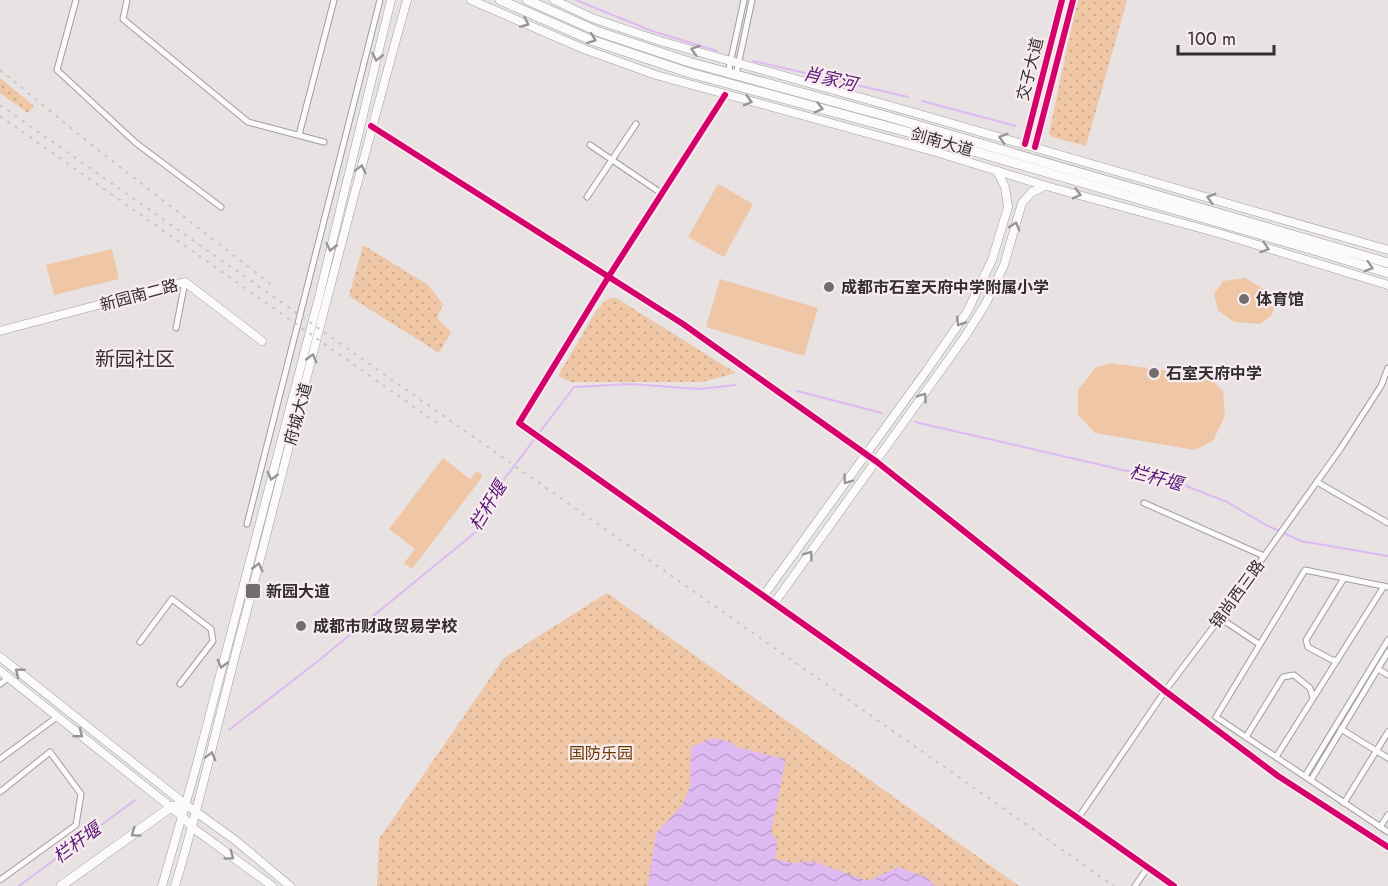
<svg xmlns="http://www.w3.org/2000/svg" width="1388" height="886" font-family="Jost,'Noto Sans SC',sans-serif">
  <defs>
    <pattern id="grass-dots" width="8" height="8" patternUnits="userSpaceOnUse" patternTransform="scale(1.5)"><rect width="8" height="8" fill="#efc7a6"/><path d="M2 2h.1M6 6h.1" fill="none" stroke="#cdab8f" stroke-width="1.8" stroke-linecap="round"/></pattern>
    <pattern id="water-waves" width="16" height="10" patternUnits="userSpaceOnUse" patternTransform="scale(1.5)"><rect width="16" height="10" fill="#deb9f2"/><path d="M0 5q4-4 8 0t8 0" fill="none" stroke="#bf9fd0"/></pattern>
  </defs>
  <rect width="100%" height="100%" fill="#e8e2e3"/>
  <g fill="url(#grass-dots)">
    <path d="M1078,0H1127L1086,146L1052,137L1049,133C1059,89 1067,44 1078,0Z"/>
    <path d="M0,78L34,106L28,113L0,93Z"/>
    <path d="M363,245L428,285L443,304L437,318L451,332L439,353L349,296Z"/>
    <path d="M616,298L736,373L702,382H571L558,376L596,311L607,299Z"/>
    <path d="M607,593L1019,886H377L379,839L504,658Z"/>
  </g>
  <g fill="#efc7a6">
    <path d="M718,184L753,204L724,257L688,237Z"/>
    <path d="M112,249L119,279L54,295L46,265Z"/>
    <path d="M1245,278L1264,289L1276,304L1271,316L1260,324L1234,322L1218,310L1214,294L1223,281Z"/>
    <path d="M720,279L818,308L804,356L706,327Z"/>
    <path d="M1111,363L1209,377L1223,391L1225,416L1213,441L1195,450L1095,433L1078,415V390L1095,368Z"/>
    <path d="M443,458L470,479L477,471L483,476L412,569L404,563L415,549L389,529Z"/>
  </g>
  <path fill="url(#water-waves)" d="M713,738L730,742L739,748L786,759L771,832L777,841L775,859L793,863L812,861L868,881L898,867L928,878L935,886H648L656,833L683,804L690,786L691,747Z"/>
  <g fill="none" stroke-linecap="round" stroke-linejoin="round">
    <g stroke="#deb9f2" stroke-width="2">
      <path d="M576,0L652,31L717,51"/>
      <path d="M753,61L908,97"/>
      <path d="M922,101L1016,126"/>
      <path d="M797,391L882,413"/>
      <path d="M915,422L1179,483L1227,502L1266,525L1301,541L1388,556"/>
      <path d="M229,730L318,661L477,531L505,478L574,387L630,384L700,389L735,385"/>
      <path d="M19,886L135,800"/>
    </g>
    <defs>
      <g id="street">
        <path d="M76,0L57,70L136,143L221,207"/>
        <path d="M127,0L123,19L248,122L324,142"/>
        <path d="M728,73L744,0"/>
        <path d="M736,75L752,0"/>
        <path d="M299,135L334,0"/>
        <path d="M590,145L661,193"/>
        <path d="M587,197L636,124"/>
        <path d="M176,328L185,282"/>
        <path d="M1317,482L1388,523"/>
        <path d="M1144,503L1264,556"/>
        <path d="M247,524L380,0"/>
        <path d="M1388,587L1305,570L1216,717L1388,832"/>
        <path d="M1220,618L1259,644"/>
        <path d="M140,642L172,599L211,629L213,641L180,684"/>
        <path d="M1337,660H1332L1308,647L1306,640L1344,578"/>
        <path d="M1378,669L1388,675"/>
        <path d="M0,684L8,678"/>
        <path d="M1341,729L1388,758"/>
        <path d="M1246,737L1283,677L1294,675L1310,688L1313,698"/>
        <path d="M1276,757L1384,586"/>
        <path d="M0,759L57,717"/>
        <path d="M1305,776L1388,640"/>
        <path d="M1311,780L1388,652"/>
        <path d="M0,792L50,752L81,794L76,825L0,880"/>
        <path d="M1344,803L1388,732"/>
        <path d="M1079,817L1165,691L1220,618L1341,448L1381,386L1388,368"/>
        <path d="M1380,827L1388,815"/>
        <path d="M1135,886L1148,867"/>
      </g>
      <g id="secondary">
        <path d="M471,0L584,49L656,75L936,152L1046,186L1218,233L1388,285"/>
        <path d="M554,0L592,18L660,41L912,112L1388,250"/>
        <path d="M725,95L609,276L519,423L1174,886"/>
        <path d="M371,126L683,324L877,462L1165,691L1278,776L1388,847"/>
        <path d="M1025,144L1062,0"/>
        <path d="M1035,147L1073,0"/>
        <path d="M0,331L185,282L262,341"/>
        <path d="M764,595L927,370L967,312L992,260L1008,207L1005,187L997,171"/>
        <path d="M775,602L964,338L986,303L1004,265L1022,203L1032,192L1045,186"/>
        <path d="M0,657L185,804L235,840L290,886"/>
        <path d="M0,671L182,816L193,828L272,886"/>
        <path d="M162,886L195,771L319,297L391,0"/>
        <path d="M175,886C200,804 218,720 240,637C295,424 348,211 407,0"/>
      </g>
      <g id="highway">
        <path d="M500,0L591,40L690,73L915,134L1317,251L1388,273"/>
        <path d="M527,0L599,32L689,62L886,116L1388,263"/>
        <path d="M61,886L171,807L185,804"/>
      </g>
    </defs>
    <use href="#street" stroke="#a29d9e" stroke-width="7"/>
    <use href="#secondary" stroke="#a29d9e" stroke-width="9"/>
    <use href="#highway" stroke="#a29d9e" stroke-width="10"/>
    <use href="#street" stroke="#fcfbfb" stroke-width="5"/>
    <use href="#secondary" stroke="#fcfbfb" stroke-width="8"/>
    <use href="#highway" stroke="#fcfbfb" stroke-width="9"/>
    <g stroke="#c8c7c7" stroke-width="2" stroke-dasharray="3 6" stroke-linecap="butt">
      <path d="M0,70L88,142L273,286"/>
      <path d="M0,105L1114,886"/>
      <path d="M0,116L437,423"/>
    </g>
    <defs>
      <g id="cycleway">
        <path d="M725,95L609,276L519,423L1174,886"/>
        <path d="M371,126L683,324L877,462L1165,691L1278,776L1388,847"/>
        <path d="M1025,144L1062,0"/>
        <path d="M1035,147L1073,0"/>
      </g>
    </defs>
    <use href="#cycleway" stroke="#f8ecee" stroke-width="10"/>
    <use href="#cycleway" stroke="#d6006c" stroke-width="6"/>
  </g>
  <defs><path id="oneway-chevron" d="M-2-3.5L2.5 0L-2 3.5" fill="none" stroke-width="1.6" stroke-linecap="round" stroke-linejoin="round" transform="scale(1.5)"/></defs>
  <g stroke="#989595">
    <use href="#oneway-chevron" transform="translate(525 23) rotate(24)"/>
    <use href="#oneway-chevron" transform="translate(592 39) rotate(21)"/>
    <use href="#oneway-chevron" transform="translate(695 50) rotate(-164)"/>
    <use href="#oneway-chevron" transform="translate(377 57) rotate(103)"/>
    <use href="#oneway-chevron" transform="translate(748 101) rotate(15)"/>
    <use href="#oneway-chevron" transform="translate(819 108) rotate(15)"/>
    <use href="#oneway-chevron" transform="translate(1003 138) rotate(-164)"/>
    <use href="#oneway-chevron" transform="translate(361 169) rotate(-76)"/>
    <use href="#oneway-chevron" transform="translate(1077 194) rotate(15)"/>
    <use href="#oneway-chevron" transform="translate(1211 198) rotate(-164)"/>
    <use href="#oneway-chevron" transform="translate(1015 226) rotate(-73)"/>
    <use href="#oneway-chevron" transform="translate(331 247) rotate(103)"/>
    <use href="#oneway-chevron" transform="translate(1265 248) rotate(17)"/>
    <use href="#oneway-chevron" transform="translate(1369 267) rotate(18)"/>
    <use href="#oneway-chevron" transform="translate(960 322) rotate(123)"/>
    <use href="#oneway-chevron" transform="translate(312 358) rotate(-75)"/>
    <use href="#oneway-chevron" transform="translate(923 397) rotate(-55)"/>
    <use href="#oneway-chevron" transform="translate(272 476) rotate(105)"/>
    <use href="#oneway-chevron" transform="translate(847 480) rotate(126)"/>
    <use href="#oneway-chevron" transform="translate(809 555) rotate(-54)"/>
    <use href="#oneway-chevron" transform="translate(258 567) rotate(-75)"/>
    <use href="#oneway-chevron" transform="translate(222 664) rotate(105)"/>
    <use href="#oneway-chevron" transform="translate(19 672) rotate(-141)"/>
    <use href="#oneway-chevron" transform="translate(79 734) rotate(38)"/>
    <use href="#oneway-chevron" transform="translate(211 756) rotate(-76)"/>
    <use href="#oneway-chevron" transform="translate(135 833) rotate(144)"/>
    <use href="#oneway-chevron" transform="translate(230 856) rotate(36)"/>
  </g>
  <g fill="#726e6e" stroke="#f8ecee" stroke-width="2">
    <circle cx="829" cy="287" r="6"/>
    <circle cx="1244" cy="299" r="6"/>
    <circle cx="1154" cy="373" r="6"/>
    <rect x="245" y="583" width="16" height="16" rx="3"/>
    <circle cx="301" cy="626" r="6"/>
  </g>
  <g text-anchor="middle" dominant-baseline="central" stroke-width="4.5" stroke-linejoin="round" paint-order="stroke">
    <g font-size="16" fill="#332f2f" stroke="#f8ecee">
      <text transform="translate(1030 69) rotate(-76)">交子大道</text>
      <text transform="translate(942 142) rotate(16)">剑南大道</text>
      <text transform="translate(139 295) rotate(-15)">新园南二路</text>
      <text transform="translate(298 414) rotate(-75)">府城大道</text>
      <text transform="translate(1237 594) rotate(-54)">锦尚西三路</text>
    </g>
    <g font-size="16" font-weight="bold" fill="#332f2f" stroke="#f8ecee" text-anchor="start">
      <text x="841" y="287">成都市石室天府中学附属小学</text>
      <text x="1256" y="299">体育馆</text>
      <text x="1166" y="373">石室天府中学</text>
      <text x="266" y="591">新园大道</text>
      <text x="313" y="626">成都市财政贸易学校</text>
    </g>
    <g font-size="16" fill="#6a3900" stroke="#f8ecee">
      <text x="601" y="753">国防乐园</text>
    </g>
    <g font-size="18" font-style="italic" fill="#5b1a7a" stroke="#f8ecee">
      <text transform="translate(830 79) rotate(13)">肖家河</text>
      <text transform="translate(1156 478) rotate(15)">栏杆堰</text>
      <text transform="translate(488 506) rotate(-59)">栏杆堰</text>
      <text transform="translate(77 843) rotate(-37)">栏杆堰</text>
    </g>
    <g font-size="20" fill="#3a3133" stroke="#f8ecee">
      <text x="135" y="359">新园社区</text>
    </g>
  </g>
  <path d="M1178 45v9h96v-9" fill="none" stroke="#332f2f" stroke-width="3"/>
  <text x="1187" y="45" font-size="18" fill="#332f2f" stroke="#f8ecee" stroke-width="4.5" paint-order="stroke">100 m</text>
</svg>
